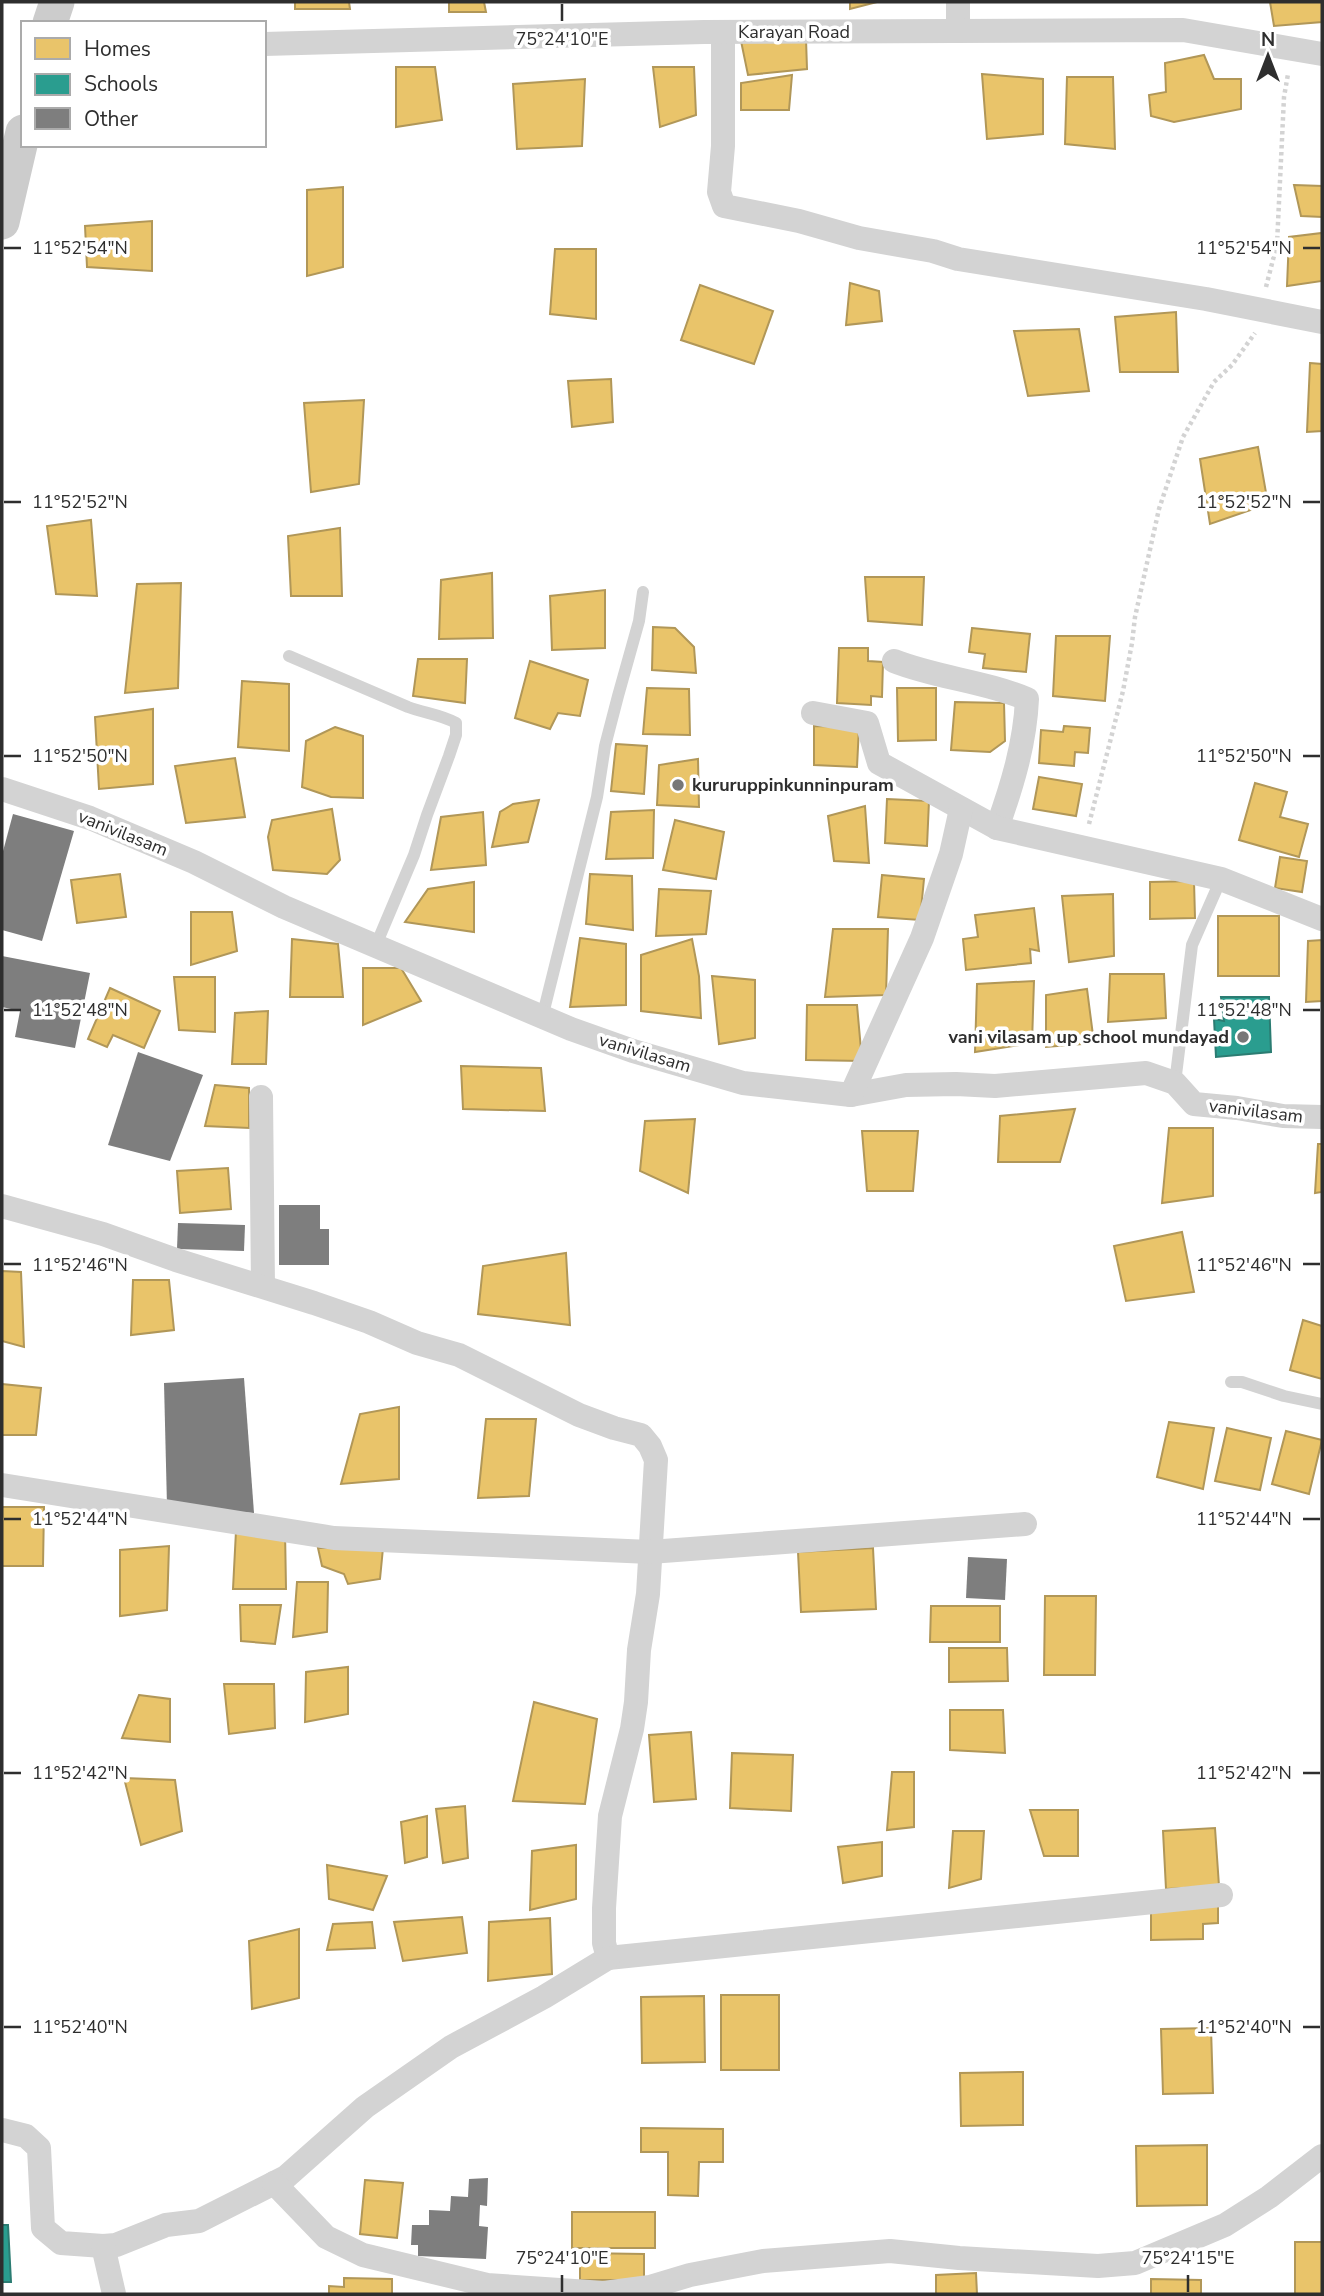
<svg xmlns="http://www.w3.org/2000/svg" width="1324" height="2296" font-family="'Nunito Sans',sans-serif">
  <rect width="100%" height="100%" fill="#fff"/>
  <g fill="#e9c46a" stroke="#b19758" stroke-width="2">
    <path d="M295,2H349L350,9H295Z"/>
    <path d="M449,2H484L486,12H449Z"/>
    <path d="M850,2H877L850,9Z"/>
    <path d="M1270,2H1322V22L1274,26Z"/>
    <path d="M806,39L807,69L748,75L741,41Z"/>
    <path d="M1204,55L1214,79H1241V109L1174,122L1151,116L1149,95L1166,92L1165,63Z"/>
    <path d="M396,67H435L442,120L396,127Z"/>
    <path d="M653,67H694L696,115L660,127Z"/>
    <path d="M982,74L1043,79V134L987,139Z"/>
    <path d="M792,75L789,110H741V83Z"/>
    <path d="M1067,77H1113L1115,149L1065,144Z"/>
    <path d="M585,79L582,146L517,149L513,84Z"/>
    <path d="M1294,185L1322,186V217L1301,216Z"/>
    <path d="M343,187V267L307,276V190Z"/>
    <path d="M152,221V271L87,267L85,226Z"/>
    <path d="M1322,233V281L1287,286L1289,237Z"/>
    <path d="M555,249H596V319L550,314Z"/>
    <path d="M850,283L879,291L882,321L846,325Z"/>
    <path d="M700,285L773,311L754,364L681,340Z"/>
    <path d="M1176,312L1178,372H1120L1115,317Z"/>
    <path d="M1079,329L1089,391L1028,396L1014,331Z"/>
    <path d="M1310,363L1322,364V431L1307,432Z"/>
    <path d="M611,379L613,422L572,427L568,381Z"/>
    <path d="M364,400L359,484L311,492L304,403Z"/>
    <path d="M1258,447L1268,504L1210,524L1200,459Z"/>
    <path d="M91,520L97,596L56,594L47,526Z"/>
    <path d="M340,528L342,596H291L288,536Z"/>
    <path d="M492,573L493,638L439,639L441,580Z"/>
    <path d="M865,577H924L922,625L868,621Z"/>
    <path d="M181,583L178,688L125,693L137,584Z"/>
    <path d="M605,590V648L552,650L550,596Z"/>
    <path d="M653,627L675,628L694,647L696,673L652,670Z"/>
    <path d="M972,628L1030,634L1026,672L983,668L985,654L969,652Z"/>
    <path d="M1056,636H1110L1105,701L1053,696Z"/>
    <path d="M839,648H868V661L883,662L882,697L871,696V705L837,703Z"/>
    <path d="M418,659H467L465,703L413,696Z"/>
    <path d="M530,661L588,680L580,716L558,713L550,729L515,718Z"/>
    <path d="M242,681L289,684V751L238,747Z"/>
    <path d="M647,688L689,689L690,735L643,734Z"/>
    <path d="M897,688H936V740L898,741Z"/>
    <path d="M955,702L1004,703L1005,741L990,752L951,750Z"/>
    <path d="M153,709V784L99,789L95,717Z"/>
    <path d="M814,726L859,727L857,767L814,765Z"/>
    <path d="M1064,726L1090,728L1088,753L1075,752L1074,766L1039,763L1041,730L1063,732Z"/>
    <path d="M335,727L363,736V798L331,797L302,787L306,741Z"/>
    <path d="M616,744L647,746L644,794L611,791Z"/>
    <path d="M235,758L245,817L186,823L175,766Z"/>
    <path d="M698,759L699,807L657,805L659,765Z"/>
    <path d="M1039,777L1082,784L1076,816L1033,809Z"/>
    <path d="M1255,783L1287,792L1280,817L1308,824L1299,857L1239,840Z"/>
    <path d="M887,799L929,801L927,846L885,843Z"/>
    <path d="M539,800L528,842L492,847L500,812L513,804Z"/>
    <path d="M865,806L869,863L834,861L828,816Z"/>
    <path d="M332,809L340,860L327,874L273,870L268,837L272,820Z"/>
    <path d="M654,810L653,858L606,859L611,812Z"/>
    <path d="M483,812L486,865L431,870L441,817Z"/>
    <path d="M675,820L724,832L716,879L663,870Z"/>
    <path d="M1280,857L1307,861L1302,892L1275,888Z"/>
    <path d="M120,874L126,917L77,923L71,880Z"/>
    <path d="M590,874L632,876L633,930L586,924Z"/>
    <path d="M882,875L924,879L920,920L878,917Z"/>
    <path d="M1194,881L1195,918L1150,919V882Z"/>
    <path d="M474,882V932L405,922L428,889Z"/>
    <path d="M659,889L711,891L706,934L656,936Z"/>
    <path d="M1113,894L1114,956L1069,962L1062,896Z"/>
    <path d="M1034,908L1039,951L1030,949L1031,963L966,970L963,939L978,937L975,915Z"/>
    <path d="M191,912H232L237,951L191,965Z"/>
    <rect x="1218" y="916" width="61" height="60"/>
    <path d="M833,929H888L886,995L825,997Z"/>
    <path d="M580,938L626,944V1005L570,1007Z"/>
    <path d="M292,939L338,944L343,997H290Z"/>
    <path d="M692,939L699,976L701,1018L641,1011V955Z"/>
    <path d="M1322,940V1001L1306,1002L1308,941Z"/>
    <path d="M363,968H401L421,1001L363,1025Z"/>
    <path d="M1110,974H1164L1166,1018L1108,1022Z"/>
    <path d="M712,976L755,980V1038L719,1044Z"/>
    <path d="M174,977H215V1032L179,1030Z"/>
    <path d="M1034,981L1032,1043L975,1052L977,984Z"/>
    <path d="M110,988L160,1011L144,1048L113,1035L107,1047L88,1039Z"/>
    <path d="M1087,989L1094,1043L1046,1047V995Z"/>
    <path d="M807,1005H857L862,1061L806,1060Z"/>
    <path d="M268,1011L266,1064H232L235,1013Z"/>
    <path d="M461,1066L541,1068L545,1111L463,1109Z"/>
    <path d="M215,1085L249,1088V1128L205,1126Z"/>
    <path d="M1075,1109L1060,1162H998L1000,1116Z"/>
    <path d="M695,1119L688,1193L640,1171L645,1121Z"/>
    <path d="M1169,1128H1213V1196L1162,1203Z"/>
    <path d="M862,1131H918L913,1191H867Z"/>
    <path d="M1318,1144H1322V1192L1315,1193Z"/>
    <path d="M228,1168L231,1209L180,1213L177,1171Z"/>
    <path d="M1182,1232L1194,1292L1126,1301L1114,1246Z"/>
    <path d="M566,1253L570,1325L478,1314L483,1266Z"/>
    <path d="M2,1271L21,1272L24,1347L2,1341Z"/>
    <path d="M133,1280H169L174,1330L131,1335Z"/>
    <path d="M1303,1320L1322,1326V1379L1290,1370Z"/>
    <path d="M2,1384L41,1388L36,1435H2Z"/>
    <path d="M399,1407V1479L341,1484L360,1414Z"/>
    <path d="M486,1419H536L529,1496L478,1498Z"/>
    <path d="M1169,1422L1214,1428L1203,1489L1157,1477Z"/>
    <path d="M1227,1428L1271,1438L1260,1490L1215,1481Z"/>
    <path d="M1286,1431L1322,1440L1309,1494L1272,1484Z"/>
    <path d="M2,1507H44L43,1566H2Z"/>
    <path d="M285,1530L286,1589H233L236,1531Z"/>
    <path d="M169,1546L167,1610L120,1616V1550Z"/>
    <path d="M318,1548H383L380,1579L348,1584L344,1574L322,1566Z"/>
    <path d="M873,1548L876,1609L801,1612L798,1552Z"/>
    <path d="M297,1582H328L327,1632L293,1637Z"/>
    <path d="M1045,1596H1096L1095,1675H1044Z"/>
    <path d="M240,1605H281L275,1644L241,1641Z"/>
    <path d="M931,1606H1000V1642H930Z"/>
    <path d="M949,1648H1007L1008,1681L949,1682Z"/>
    <path d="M348,1667V1714L305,1722L306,1672Z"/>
    <path d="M224,1684H274L275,1728L229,1734Z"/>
    <path d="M139,1695L170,1699V1742L122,1738Z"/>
    <path d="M534,1702L597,1719L585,1804L513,1801Z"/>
    <path d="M950,1710H1003L1005,1753L950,1750Z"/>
    <path d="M691,1732L696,1799L654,1802L649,1735Z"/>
    <path d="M732,1753L793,1755L791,1811L730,1808Z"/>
    <path d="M892,1772H914V1827L887,1830Z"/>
    <path d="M124,1778L175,1780L182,1831L141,1845Z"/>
    <path d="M465,1806L468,1858L443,1863L436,1809Z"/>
    <path d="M1030,1810H1078V1856H1044Z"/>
    <path d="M427,1816V1857L405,1863L401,1822Z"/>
    <path d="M1215,1828L1219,1886L1166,1889L1163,1831Z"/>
    <path d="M953,1831H984L981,1879L949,1888Z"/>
    <path d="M882,1842V1876L843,1883L838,1847Z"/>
    <path d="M576,1845V1899L530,1910L532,1851Z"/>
    <path d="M327,1865L387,1876L373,1910L329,1899Z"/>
    <path d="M1218,1905V1923L1203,1924V1939L1151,1940V1906Z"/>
    <path d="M462,1917L467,1953L403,1961L394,1922Z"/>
    <path d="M550,1918L552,1974L488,1981L489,1922Z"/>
    <path d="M372,1922L375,1948L327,1950L333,1924Z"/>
    <path d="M299,1929V1998L252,2009L249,1941Z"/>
    <rect x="721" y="1995" width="58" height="75"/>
    <path d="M704,1996L705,2062L642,2063L641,1997Z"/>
    <path d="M1211,2028L1213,2093L1163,2094L1161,2029Z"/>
    <path d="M1023,2072V2125L961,2126L960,2073Z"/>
    <path d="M641,2128L723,2129V2162H699L698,2196L668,2195V2152H641Z"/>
    <path d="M1207,2145V2205L1137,2206L1136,2146Z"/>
    <path d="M365,2180L403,2183L397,2238L360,2234Z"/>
    <rect x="572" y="2212" width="83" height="36"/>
    <rect x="1295" y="2242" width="27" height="52"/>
    <path d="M580,2253L644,2254V2280H580Z"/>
    <path d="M976,2273L977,2294H936V2275Z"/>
    <path d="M344,2278L392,2279V2294H329V2286L344,2287Z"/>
    <path d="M1151,2279L1201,2280V2294H1151Z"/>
  </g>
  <g fill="#2a9d8f" stroke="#2b7c72" stroke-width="2">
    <path d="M1221,997H1269L1271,1052L1216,1057L1214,1019L1224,1021Z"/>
    <path d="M2,2225H8L11,2282H2Z"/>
  </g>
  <g fill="#7e7e7e">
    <path d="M13,814L74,831L42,941L2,930V855Z"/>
    <path d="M2,956L90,973L75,1048L15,1037L20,1011L2,1007Z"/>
    <path d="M138,1052L203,1075L170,1161L108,1145Z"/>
    <path d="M279,1205H320V1229H329V1265H279Z"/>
    <path d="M178,1223L245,1225L244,1251L177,1249Z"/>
    <path d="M244,1378L254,1513L167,1506L164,1383Z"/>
    <path d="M968,1557L1007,1559L1005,1600L966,1598Z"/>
    <path d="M488,2178L487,2206L480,2205L479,2226L488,2227L486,2259L418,2256V2245H411L412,2225H429V2210L450,2211L451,2196L468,2197L469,2179Z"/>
  </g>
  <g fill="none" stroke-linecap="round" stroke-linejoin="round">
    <g stroke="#d3d3d3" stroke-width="4.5" stroke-dasharray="3.5 3.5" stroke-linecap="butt">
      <path d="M1266,287L1277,244L1284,97L1288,74"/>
      <path d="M1089,824L1123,691L1132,643L1135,617L1159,509L1183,437L1214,382L1232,365L1255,333"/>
    </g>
    <g stroke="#d3d3d3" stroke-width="12">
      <path d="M289,656L408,707C424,713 442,715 456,723V735L449,756L427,815L414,855L376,945"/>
      <path d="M542,1018L597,797L605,746L618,696L639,621L643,592"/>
      <path d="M1175,1083L1192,945L1221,879"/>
      <path d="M1231,1382H1242L1284,1396L1322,1404"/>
    </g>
    <g stroke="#d3d3d3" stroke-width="24">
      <path d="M958,2V31"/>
      <path d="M723,32V146L719,192L724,206L799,221L859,238L933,251L958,259L1206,299L1322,322"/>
      <path d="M264,44L704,32L1183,30L1322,54"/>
      <path d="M894,661C937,678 984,681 1027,699C1025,744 1012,786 997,828"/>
      <path d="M813,713L867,723L879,763L997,828L1221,879L1322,919"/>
      <path d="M2,789L90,818L194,862L284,907L571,1029L633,1051L743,1083L851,1095L906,1085L956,1084L995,1086L1146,1073L1175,1083L1194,1104L1237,1108L1283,1116L1322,1117"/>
      <path d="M851,1095L922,938L951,854L961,809"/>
      <path d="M261,1097L263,1286"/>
      <path d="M2,1206L103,1234L176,1260L314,1303L369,1322L417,1343L459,1355L579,1415L614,1428L641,1435L650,1446L656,1460L648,1594L639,1650L636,1702L632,1729L610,1816L604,1908V1943L608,1958L1221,1895"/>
      <path d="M2,1485L334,1538L650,1552L1025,1524"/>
      <path d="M2,2130L26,2136L39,2148L43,2228L61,2243L103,2246L116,2245L166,2225L199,2221L286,2177L365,2107L451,2047L544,1997L608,1958"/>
      <path d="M274,2183L326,2237L363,2255L487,2285L604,2293L650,2287L690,2275L763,2261L890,2251L959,2258L1098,2266L1135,2263L1225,2225L1269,2197L1322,2156"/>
      <path d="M103,2246L114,2294"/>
    </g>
    <g stroke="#ccc" stroke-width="35">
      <path d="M50,23L57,2"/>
      <path d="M2,222L23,132"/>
    </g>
  </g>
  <path fill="none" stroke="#2e2e2e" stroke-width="2.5" d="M562,4V21M4,248H21M1303,248H1320M4,502H21M1303,502H1320M4,756H21M1303,756H1320M4,1010H21M1303,1010H1320M4,1264H21M1303,1264H1320M4,1519H21M1303,1519H1320M4,1773H21M1303,1773H1320M4,2027H21M1303,2027H1320M562,2275V2292M1188,2275V2292"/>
  <g fill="#777" stroke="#fff" stroke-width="2.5">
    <circle cx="678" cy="785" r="7"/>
    <circle cx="1243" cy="1037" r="7"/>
  </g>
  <g text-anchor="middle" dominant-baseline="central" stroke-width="7" stroke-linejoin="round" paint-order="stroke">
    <g font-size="18" fill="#2e2e2e" stroke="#fff">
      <text x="794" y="32">Karayan Road</text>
      <text transform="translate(123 833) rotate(22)">vanivilasam</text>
      <text transform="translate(645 1053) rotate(17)">vanivilasam</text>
      <text transform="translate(1256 1111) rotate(7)">vanivilasam</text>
    </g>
    <g font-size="18" font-weight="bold" fill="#2e2e2e" stroke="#fff" text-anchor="start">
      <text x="692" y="785">kururuppinkunninpuram</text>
      <text x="1229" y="1037" text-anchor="end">vani vilasam up school mundayad</text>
    </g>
  </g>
  <g font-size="18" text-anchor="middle" fill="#2e2e2e" stroke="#fff" stroke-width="7" stroke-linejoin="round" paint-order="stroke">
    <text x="562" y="45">75°24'10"E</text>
    <text x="80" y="254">11°52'54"N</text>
    <text x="1244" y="254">11°52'54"N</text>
    <text x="80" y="508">11°52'52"N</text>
    <text x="1244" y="508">11°52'52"N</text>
    <text x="80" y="762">11°52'50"N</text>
    <text x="1244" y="762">11°52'50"N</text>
    <text x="80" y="1016">11°52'48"N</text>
    <text x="1244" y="1016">11°52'48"N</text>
    <text x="80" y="1271">11°52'46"N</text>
    <text x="1244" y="1271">11°52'46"N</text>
    <text x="80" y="1525">11°52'44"N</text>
    <text x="1244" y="1525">11°52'44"N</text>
    <text x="80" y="1779">11°52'42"N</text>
    <text x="1244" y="1779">11°52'42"N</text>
    <text x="80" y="2033">11°52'40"N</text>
    <text x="1244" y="2033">11°52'40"N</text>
    <text x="562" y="2264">75°24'10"E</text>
    <text x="1188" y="2264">75°24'15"E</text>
  </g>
  <rect width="1324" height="2296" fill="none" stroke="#2e2e2e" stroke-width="7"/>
  <rect x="21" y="21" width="245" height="126" fill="#ffffff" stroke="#ababab" stroke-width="2"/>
  <rect x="35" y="38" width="35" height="21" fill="#e9c46a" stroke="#ababab" stroke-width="2"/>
  <text x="84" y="56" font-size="21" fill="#2e2e2e">Homes</text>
  <rect x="35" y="74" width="35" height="21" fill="#2a9d8f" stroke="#ababab" stroke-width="2"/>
  <text x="84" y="91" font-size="21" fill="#2e2e2e">Schools</text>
  <rect x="35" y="108" width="35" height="21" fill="#7e7e7e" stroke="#ababab" stroke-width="2"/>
  <text x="84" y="126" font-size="21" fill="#2e2e2e">Other</text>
  <g transform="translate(1268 56)" stroke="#ffffff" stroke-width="5" paint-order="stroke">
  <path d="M0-5L12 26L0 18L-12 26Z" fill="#2e2e2e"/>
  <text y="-10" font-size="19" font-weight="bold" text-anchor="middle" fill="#2e2e2e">N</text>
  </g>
</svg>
